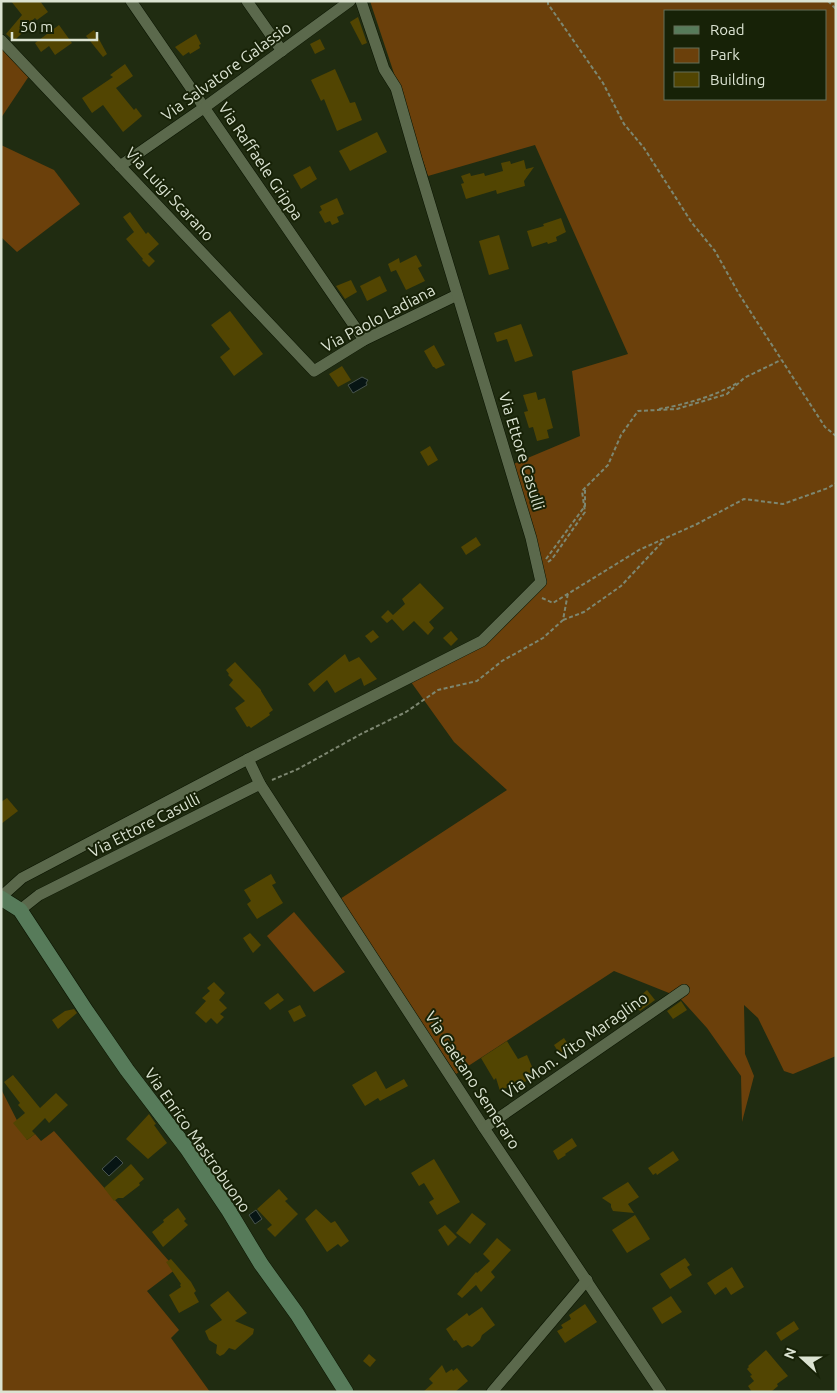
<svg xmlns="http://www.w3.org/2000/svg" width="837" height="1393" font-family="Ubuntu,sans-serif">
  <rect width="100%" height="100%" fill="#202c11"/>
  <g fill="#6b400b" fill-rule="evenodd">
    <path d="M370,1H836V1056L793,1074L784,1071L758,1018L744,1005L745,1054L754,1076L742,1122L741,1076L707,1028L679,997L614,971L456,1074L340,899L507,790L454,742L411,682L484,642L541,584L511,465L580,436L572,371L628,354L535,145L428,176ZM666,11H826V99H666Z"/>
    <path d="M1,46L29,76L1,118Z"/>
    <path d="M1,145L54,170L80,204L17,252L1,237Z"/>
    <path d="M294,912L345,972L314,992L267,936Z"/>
    <path d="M1,1089L27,1140L35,1134L41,1141L54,1131L176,1269L147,1291L179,1330L171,1338L210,1392H1Z"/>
  </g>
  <g fill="#071514" stroke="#47534d">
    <path d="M362,377L368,380L366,383L367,385L353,393L348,385Z"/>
    <path d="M116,1156L123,1163L109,1176L102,1169Z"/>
    <path d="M256,1210L262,1219L255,1224L249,1215Z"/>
  </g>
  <g fill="#524502">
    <path d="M11,1H40L48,12L37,20L35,18L20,30L23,32L14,41L6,34L22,15Z"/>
    <path d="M358,17L367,43L362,45L350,22Z"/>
    <path d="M59,25L72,43L55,55L49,46L41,52L35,43Z"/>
    <path d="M94,30L107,54L103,57L86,36Z"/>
    <path d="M196,34L201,44L199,45L200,48L190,54L189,52L183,56L175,47Z"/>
    <path d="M320,39L325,49L315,54L310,44Z"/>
    <path d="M125,64L133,76L116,88L134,110L136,108L142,116L123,132L103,105L92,113L82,98L113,77L110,75Z"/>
    <path d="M335,69L350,103L355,102L362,120L337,131L324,99L321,101L311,80Z"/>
    <path d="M377,132L387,152L350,171L339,151Z"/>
    <path d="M524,160L526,169L534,167L524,181L525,186L497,194L496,190L466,199L461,184L464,183L461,176L470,173L471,176L484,173L485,176L503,171L501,163L510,161L511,164Z"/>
    <path d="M310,166L317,179L301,189L293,175Z"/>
    <path d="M337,198L344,214L337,217L339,222L332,225L330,221L325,223L319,212L322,210L320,206Z"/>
    <path d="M130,212L146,234L148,232L159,244L148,254L155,261L149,267L142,260L143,259L126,239L134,232L123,217Z"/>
    <path d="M561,218L566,232L556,237L557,241L548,244L547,242L532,247L527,231L544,226L543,224Z"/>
    <path d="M499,235L509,269L489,275L479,241Z"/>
    <path d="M416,255L422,266L418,268L425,281L406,290L396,270L391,272L388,264L399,258L400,263Z"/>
    <path d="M380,276L387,291L367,301L360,286Z"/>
    <path d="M351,280L357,292L345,299L336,286Z"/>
    <path d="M230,311L263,354L234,376L220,357L230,349L211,325Z"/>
    <path d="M521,324L533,356L515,362L507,339L497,342L494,333Z"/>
    <path d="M434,345L445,365L436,369L434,367H433L424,351Z"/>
    <path d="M342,366L351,380L338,387L329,374Z"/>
    <path d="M536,392L538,400L545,398L553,428L547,430L549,438L537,441L533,427L529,428L524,412L528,411L523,395Z"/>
    <path d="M430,446L438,460L428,466L420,452Z"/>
    <path d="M476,537L481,545L466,555L461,547Z"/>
    <path d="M420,583L444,608L429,622L434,628L428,635L414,621L403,631L392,619L387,623L381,617L388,610L393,615L405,604L402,599Z"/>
    <path d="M373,630L379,637L371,643L365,636Z"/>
    <path d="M451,631L458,639L451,646L443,638Z"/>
    <path d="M345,654L349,662L359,657L377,679L364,686L361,678L335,693L327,680L314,692L308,684Z"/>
    <path d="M235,662L261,690V691L273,710L269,713L270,715L251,728L249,726L247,727L235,708L245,701L229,685L233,680L228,675L229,674L226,670Z"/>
    <path d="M7,798L18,811L1,824V802Z"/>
    <path d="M271,874L276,883L272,885L283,903L257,919L247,904L251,901L244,890Z"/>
    <path d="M250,933L261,945L253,953L243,938Z"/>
    <path d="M214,982L225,993L219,1000L227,1008L220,1014L224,1017L217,1024L211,1018L206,1023L195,1013L206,1001L202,998L210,991L207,988Z"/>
    <path d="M647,990L655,1000L640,1011L633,1002Z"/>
    <path d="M278,993L284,1000L270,1010L264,1003Z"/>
    <path d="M681,1001L687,1010L673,1019L667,1011Z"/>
    <path d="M300,1005L306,1016L294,1022L288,1011Z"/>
    <path d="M74,1009L77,1013L58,1029L52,1020L65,1011Z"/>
    <path d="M564,1038L571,1049L561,1056L554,1045Z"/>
    <path d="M507,1041L518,1059L527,1055L536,1076L521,1084L520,1081L500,1091L496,1078L494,1080L481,1058Z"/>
    <path d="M376,1071L386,1089L404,1079L408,1086L380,1101L378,1098L365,1106L352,1085Z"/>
    <path d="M13,1075L40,1108L56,1093L68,1105L49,1123L45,1118L32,1131L35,1134L27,1140L13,1123L25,1113L18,1105L20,1103L4,1082Z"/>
    <path d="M149,1114L156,1124L154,1125L167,1143L148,1159L126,1139Z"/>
    <path d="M572,1138L577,1146L565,1154L566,1155L558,1160L553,1151Z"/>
    <path d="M673,1151L679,1160L657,1175L656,1173L653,1175L648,1168Z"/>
    <path d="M434,1159L460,1202L437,1215L429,1202L434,1199L424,1183L419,1186L411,1173Z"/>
    <path d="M131,1164L144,1179L139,1183L140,1185L123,1198H118L114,1201L104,1188Z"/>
    <path d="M628,1182L639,1197L628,1204L634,1213L613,1211L611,1207V1204L602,1198Z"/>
    <path d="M279,1189L288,1199L285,1201L298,1214L275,1237L267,1229L272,1225L257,1209Z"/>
    <path d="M178,1208L186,1219L184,1221L188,1225L163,1247L152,1232L164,1222L163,1220Z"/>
    <path d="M316,1209L331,1223L335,1221L349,1241L341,1247L338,1244L327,1252L305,1219Z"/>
    <path d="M472,1213L486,1224L470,1244L456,1233Z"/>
    <path d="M635,1215L650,1239L627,1253L612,1230Z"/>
    <path d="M445,1225L457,1237L448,1246L438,1230Z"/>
    <path d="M497,1238L511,1250L491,1272L495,1277L481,1292L476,1285L462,1298L457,1294L476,1272L477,1273L490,1261L483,1254Z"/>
    <path d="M685,1258L690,1265L687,1267L692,1275L670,1289L660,1274Z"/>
    <path d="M171,1259L191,1282L196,1291L194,1293L199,1302L179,1313L169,1295L181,1287L180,1285L181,1284L166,1262Z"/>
    <path d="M732,1267L744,1287L731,1295L726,1287L715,1295L707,1283Z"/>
    <path d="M228,1291L247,1313L235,1321L254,1329L253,1334L235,1350L229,1348L224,1354L220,1356L216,1353L217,1345L209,1340L205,1331L222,1320L210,1305Z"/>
    <path d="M671,1296L682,1312L662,1324L652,1308Z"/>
    <path d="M585,1304L597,1322L565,1343L557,1331L563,1328L561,1325L571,1319L569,1315Z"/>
    <path d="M482,1307L495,1325L482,1335L480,1340L472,1347L468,1345L462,1348L456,1340L454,1341L446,1329L467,1313L469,1316Z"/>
    <path d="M794,1321L799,1329L781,1341L776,1333Z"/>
    <path d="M766,1350L788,1376L777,1384L778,1386L771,1392H752L748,1386L754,1381L750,1376L752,1375L747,1369L749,1367L748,1366Z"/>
    <path d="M369,1354L376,1360L370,1367L363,1361Z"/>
    <path d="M442,1365L446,1373L452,1369L453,1371L457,1368L468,1381L455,1392H423L433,1383L429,1379Z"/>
  </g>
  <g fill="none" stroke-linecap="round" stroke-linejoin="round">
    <defs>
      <g id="street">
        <path d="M131,1L364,340"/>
        <path d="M247,1L282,51"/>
        <path d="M1,40L314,371L364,340L457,295"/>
        <path d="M120,166L205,107L350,1"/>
        <path d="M260,784L484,1128L661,1392"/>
        <path d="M1,897L22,878L248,759L482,641L541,582L531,538L417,161L396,88L384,69L361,1"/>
        <path d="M20,910L39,895L260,784L248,759"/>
        <path d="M484,1128L684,990"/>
        <path d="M492,1392L587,1280"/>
      </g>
      <path id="secondary" d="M1,898L20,910L85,1009L127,1070L188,1150L229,1211L261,1264L297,1314L346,1392"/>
    </defs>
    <use href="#street" stroke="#0a1400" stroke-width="12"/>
    <use href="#secondary" stroke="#0a1400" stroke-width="16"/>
    <g stroke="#7d8771" stroke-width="2" stroke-dasharray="4 2.5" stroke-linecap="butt">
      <path d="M548,1V4L603,83L624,124L644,148L692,223L715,251L739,294L825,427L836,436"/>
      <path d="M828,1L836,9"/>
      <path d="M659,409C683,405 716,396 737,383"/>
      <path d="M546,559L585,506V488"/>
      <path d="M548,562L552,559L585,512L582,491L608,465L621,435L638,411L677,409L727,394L744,378L781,360"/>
      <path d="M542,598L553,603L639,550L697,524L744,499L783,504L828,488L836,483"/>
      <path d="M563,620L584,612L621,586L664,540"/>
      <path d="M272,780L298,769L361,734L406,712L438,690L477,681L502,661L543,638L563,620L568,593"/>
    </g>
    <use href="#street" stroke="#5b694c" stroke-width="11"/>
    <use href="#secondary" stroke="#577b5a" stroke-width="15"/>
  </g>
  <g text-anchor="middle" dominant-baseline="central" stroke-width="4" stroke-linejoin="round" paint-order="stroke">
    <g font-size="16" fill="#dbe3d2" stroke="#172207">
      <text transform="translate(226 71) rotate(-36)">Via Salvatore Galassio</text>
      <text transform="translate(261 161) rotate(56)">Via Raffaele Grippa</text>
      <text transform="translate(170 194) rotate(47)">Via Luigi Scarano</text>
      <text transform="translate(378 318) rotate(-28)">Via Paolo Ladiana</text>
      <text transform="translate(522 451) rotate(73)">Via Ettore Casulli</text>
      <text transform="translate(144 825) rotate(-27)">Via Ettore Casulli</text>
      <text transform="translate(575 1045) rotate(-35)">Via Mon. Vito Maraglino</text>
      <text transform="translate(473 1080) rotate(57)">Via Gaetano Semeraro</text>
      <text transform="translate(198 1140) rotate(55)">Via Enrico Mastrobuono</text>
    </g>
  </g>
  <rect width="837" height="1393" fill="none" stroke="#dbe3d2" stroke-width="5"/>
  <rect x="664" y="10" width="162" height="90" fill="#172207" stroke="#656f58"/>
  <rect x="674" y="26" width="25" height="8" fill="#577b5a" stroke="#656f58"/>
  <text x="710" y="35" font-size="15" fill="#dbe3d2">Road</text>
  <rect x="674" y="48" width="25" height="15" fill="#6b400b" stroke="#656f58"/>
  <text x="710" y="60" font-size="15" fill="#dbe3d2">Park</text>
  <rect x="674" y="72" width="25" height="15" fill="#524502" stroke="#656f58"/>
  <text x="710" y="85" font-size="15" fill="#dbe3d2">Building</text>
  <g transform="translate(802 1358) rotate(291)" stroke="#172207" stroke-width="4" paint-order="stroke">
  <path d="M0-4L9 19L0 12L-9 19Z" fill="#dbe3d2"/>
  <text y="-8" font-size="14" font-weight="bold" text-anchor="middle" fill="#dbe3d2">N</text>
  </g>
  <path d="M12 32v8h85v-8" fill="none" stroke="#dbe3d2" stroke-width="2.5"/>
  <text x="20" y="32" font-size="15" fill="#dbe3d2" stroke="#172207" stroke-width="4" paint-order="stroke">50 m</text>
</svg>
